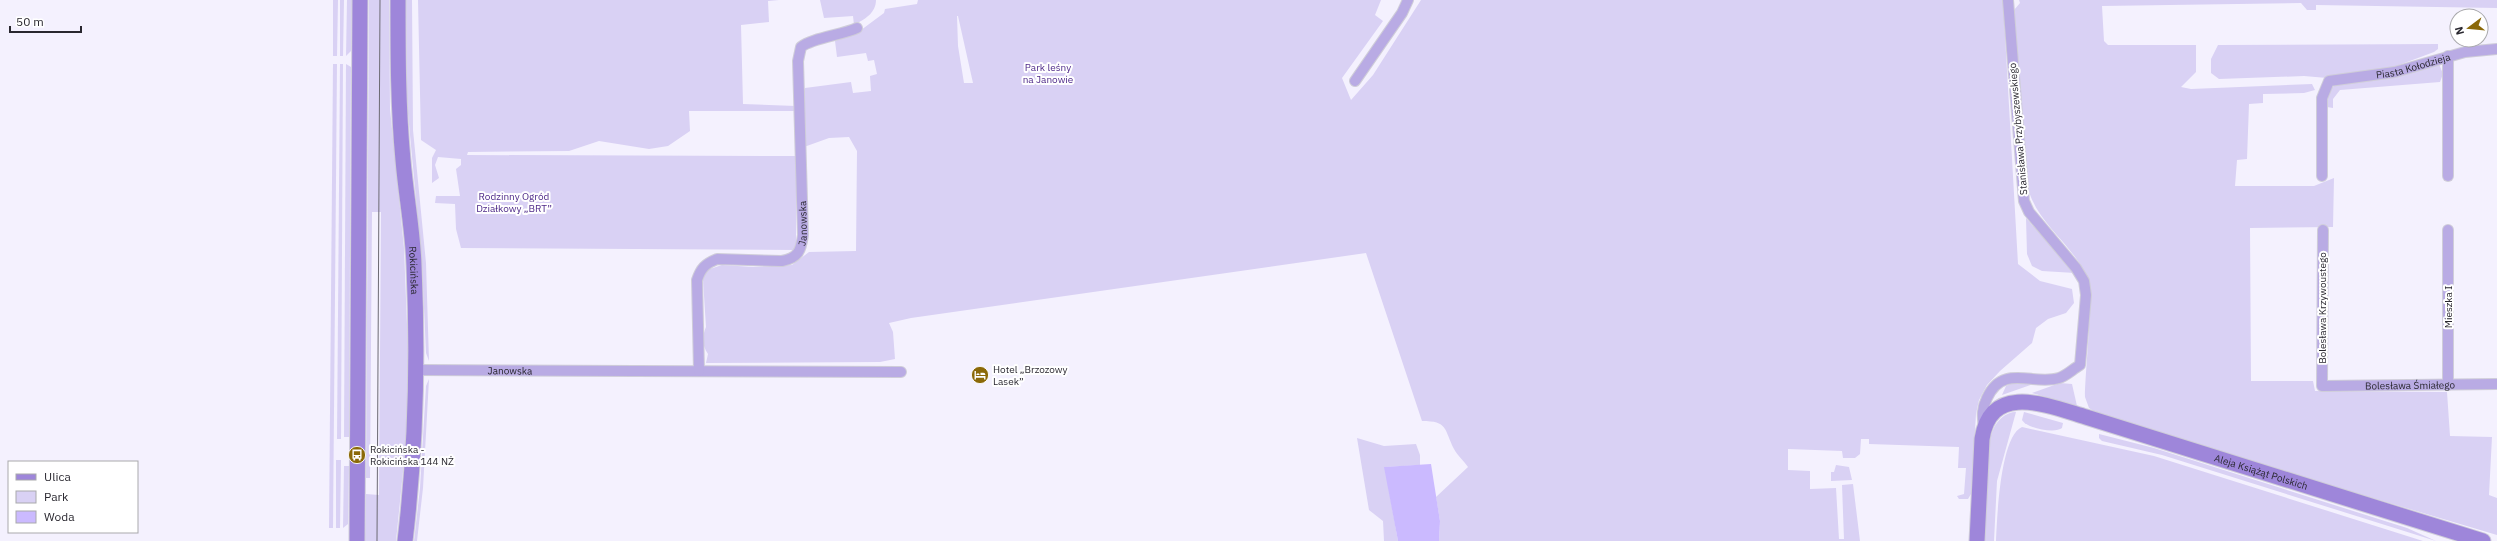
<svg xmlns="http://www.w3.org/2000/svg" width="2497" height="541" font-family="'IBM Plex Sans',sans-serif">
  <rect width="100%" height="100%" fill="#f4f1fe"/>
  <g fill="#d9d1f4" fill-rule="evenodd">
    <path d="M333,0H338L337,56H333Z"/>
    <path d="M340,0H344L343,56H340Z"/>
    <path d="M347,0H352L351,51L346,56Z"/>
    <path d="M369,0H389L390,109L404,248L408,350L407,432L396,541H365L366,494L379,495L381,212H372L370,478H366Z"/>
    <path d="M406,0H412L413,130L426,263L429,361L426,353L422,263L407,103Z"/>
    <path d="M418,0H779L768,1L769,22L741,25L743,104L796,106V111H689L690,131L668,146L649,149L599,141L569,151L468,152L467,155L796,156V250L461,248L456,229L455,204L435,203L436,196H460L456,169L461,165V159L438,157L435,165L439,178L432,183V158L436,150L421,140Z"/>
    <path d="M820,0H876C876,13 865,19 854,25L853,16L824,18Z"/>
    <path d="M918,0H1381L1375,15L1383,21L1342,78L1351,100L1373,75L1421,0H2003L2018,264L2040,281L2072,289L2074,303L2066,313L2048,319L2036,328L2032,343L2000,371L1987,385L1979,400L1976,414L1971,494L1968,499H1959L1957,496L1964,494L1966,468H1958L1959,447L1869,444V439H1861L1860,454L1855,458H1843L1842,451L1788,449V470L1810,471V489L1836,488L1839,539H1844L1842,485L1853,484L1860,541H1439L1440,521L1436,497L1468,467C1464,461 1457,455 1454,449C1444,429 1448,421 1422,421L1366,253L911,318L889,323L893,332L895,359L880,362L706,363L708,354C702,346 702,336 706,327L703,280L707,270L722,265L753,267L792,265L809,252L856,251L857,151L849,137L829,138L804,147L803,93L805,88L851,82L853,93L871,91L870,76L877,74L874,60L868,61L866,53L837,57L835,41L857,33L884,13L885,9L917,4ZM957,16H958L973,83H964L958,46Z"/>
    <path d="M2019,0H2497V8L2316,5V10H2307L2301,3L2102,6L2104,41L2108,45H2196V72L2181,87L2191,89L2312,84L2315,90L2304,93L2263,94V103L2249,104L2247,159L2237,160L2235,186H2314L2334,178L2333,227L2250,228L2251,381H2313L2315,391L2447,392L2450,436L2492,437L2489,495L2497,498V535L2265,466L2095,412L2089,408L2085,397C2085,368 2095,294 2085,273C2069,241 2037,223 2028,188L2014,10L2020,3Z"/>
    <path d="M2438,44V49L2434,52L2383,71L2327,78L2304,76L2219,79L2211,73V59L2218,45Z"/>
    <path d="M333,64H337L333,528H329Z"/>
    <path d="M340,64H343L341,439H337Z"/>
    <path d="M346,64L351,67L349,437H344Z"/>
    <path d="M2439,64L2443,74L2440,82L2340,90L2333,99V108L2327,107C2325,98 2328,91 2335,85L2391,77Z"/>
    <path d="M2026,218L2075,273L2042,271L2032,266L2027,254Z"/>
    <path d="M429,379L423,488L417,541H414L420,488L426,386Z"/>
    <path d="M2014,382L2036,383L2002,395L2006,386Z"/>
    <path d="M2060,383L2072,384L2077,406L2032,393Z"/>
    <path d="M2016,412L1997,481L1994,541H1985C1986,515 1984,450 1993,430C1997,420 2006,412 2016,412Z"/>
    <path d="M2024,412L2063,423L2062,428C2055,434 2026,428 2022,420Z"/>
    <path d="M2022,427L2154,456L2423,541H1996C1997,519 2000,436 2022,427Z"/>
    <path d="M2099,434L2154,448L2407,528L2436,541L2162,455L2102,441L2099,438Z"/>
    <path d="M1357,438L1384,446L1416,444L1420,455V465L1385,467L1398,541H1384L1383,521L1369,510Z"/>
    <path d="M336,460H341L340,528H336Z"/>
    <path d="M1836,465L1849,467L1852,480L1831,481V472H1834Z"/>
    <path d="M344,466H349L348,524L343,528Z"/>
  </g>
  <path fill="#cbbaff" d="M1431,464L1440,521L1439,541H1398L1384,467Z"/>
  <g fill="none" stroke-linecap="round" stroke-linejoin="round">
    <defs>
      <g id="street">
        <path d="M2448,56V176"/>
        <path d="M1355,81L1402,13L1408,0"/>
        <path id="s1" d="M2322,176V98L2329,81L2395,72L2465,52L2497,49"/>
        <path id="s2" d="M2323,230L2322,386L2497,384"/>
        <path d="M2448,230V385"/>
        <path id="s3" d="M417,370L901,372"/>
        <path id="s4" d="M699,371L697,280C701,268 705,264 717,259L782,261C798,258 801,251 803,235L798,61L801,47C812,38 842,35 857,28"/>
        <path d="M1984,427C1982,416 1982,408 1987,398C2003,363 2033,386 2059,378C2066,376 2073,369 2080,365L2086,295L2084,281L2076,268L2029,212L2024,201L2008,0"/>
      </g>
      <g id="secondary">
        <path id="s5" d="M398,0C398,54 398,107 403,160C406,196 413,231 414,266C418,358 416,449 405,541"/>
        <path d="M357,541L360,0"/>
        <path id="s6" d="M1977,541L1982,439C1991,381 2049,406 2086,417L2483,541"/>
      </g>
    </defs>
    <use href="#street" stroke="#cfcdd9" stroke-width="12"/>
    <use href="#secondary" stroke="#cfcdd9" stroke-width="17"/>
    <use href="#street" stroke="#b9abe4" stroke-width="10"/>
    <use href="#secondary" stroke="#9e86da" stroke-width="15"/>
    <path stroke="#6c6a73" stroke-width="1" d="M377,541L380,0"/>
  </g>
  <defs>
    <symbol id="hotel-disc" viewBox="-11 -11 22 22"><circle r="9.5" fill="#8b6908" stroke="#fff"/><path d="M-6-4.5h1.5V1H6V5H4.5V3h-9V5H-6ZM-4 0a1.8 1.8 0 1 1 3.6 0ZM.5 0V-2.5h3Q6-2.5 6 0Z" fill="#fff"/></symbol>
    <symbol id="bus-disc" viewBox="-11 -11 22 22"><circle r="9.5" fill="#8b6908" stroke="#fff"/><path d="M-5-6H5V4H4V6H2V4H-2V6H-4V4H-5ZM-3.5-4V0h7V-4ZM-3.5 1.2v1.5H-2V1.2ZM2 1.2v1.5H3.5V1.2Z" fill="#fff"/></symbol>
  </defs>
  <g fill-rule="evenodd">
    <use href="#hotel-disc" x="970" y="365" width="20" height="20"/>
    <use href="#bus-disc" x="347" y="445" width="20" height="20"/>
  </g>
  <g text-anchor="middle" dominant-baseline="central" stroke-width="4" stroke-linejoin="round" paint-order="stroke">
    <g font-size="10" fill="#29272f" stroke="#fff">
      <text stroke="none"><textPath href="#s1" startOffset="182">Piasta Kołodzieja</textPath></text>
      <text transform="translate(2018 129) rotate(-95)">Stanisława Przybyszewskiego</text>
      <text stroke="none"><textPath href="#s4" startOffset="235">Janowska</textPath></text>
      <text stroke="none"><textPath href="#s5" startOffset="271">Rokicińska</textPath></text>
      <text transform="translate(2448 307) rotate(-90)">Mieszka I</text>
      <text transform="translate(2322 308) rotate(-90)">Bolesława Krzywoustego</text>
      <text stroke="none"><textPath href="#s3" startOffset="93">Janowska</textPath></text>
      <text stroke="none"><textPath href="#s2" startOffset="244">Bolesława Śmiałego</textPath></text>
      <text stroke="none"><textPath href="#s6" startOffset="412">Aleja Książąt Polskich</textPath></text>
    </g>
    <g font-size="10" fill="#4d2888" stroke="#fff">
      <text x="1048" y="67">Park leśny<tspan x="1048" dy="12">na Janowie</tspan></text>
      <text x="514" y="196">Rodzinny Ogród<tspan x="514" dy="12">Działkowy „BRT”</tspan></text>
    </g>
    <g font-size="10" fill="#29272f" stroke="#fff" text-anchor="start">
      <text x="993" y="369">Hotel „Brzozowy<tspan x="993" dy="12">Lasek”</tspan></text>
      <text x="370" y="449">Rokicińska -<tspan x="370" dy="12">Rokicińska 144 NŻ</tspan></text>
    </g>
  </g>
  <rect x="8" y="461" width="130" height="72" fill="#ffffff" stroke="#a9a9ac"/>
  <rect x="16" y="474" width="20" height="6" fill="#9e86da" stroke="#a9a9ac"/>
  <text x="44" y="481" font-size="12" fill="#29272f">Ulica</text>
  <rect x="16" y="491" width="20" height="12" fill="#d9d1f4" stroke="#a9a9ac"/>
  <text x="44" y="501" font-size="12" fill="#29272f">Park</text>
  <rect x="16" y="511" width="20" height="12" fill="#cbbaff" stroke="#a9a9ac"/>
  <text x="44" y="521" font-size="12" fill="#29272f">Woda</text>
  <g transform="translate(2469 28) rotate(254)"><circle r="19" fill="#ffffff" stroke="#a9a9ac"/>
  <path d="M0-3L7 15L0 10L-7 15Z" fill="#8b6908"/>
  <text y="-6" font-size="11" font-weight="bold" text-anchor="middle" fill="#29272f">N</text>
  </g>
  <path d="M10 26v6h71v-6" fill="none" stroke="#29272f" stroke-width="2"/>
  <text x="16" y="26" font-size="12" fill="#29272f" stroke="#ffffff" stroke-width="3" paint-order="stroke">50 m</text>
</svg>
